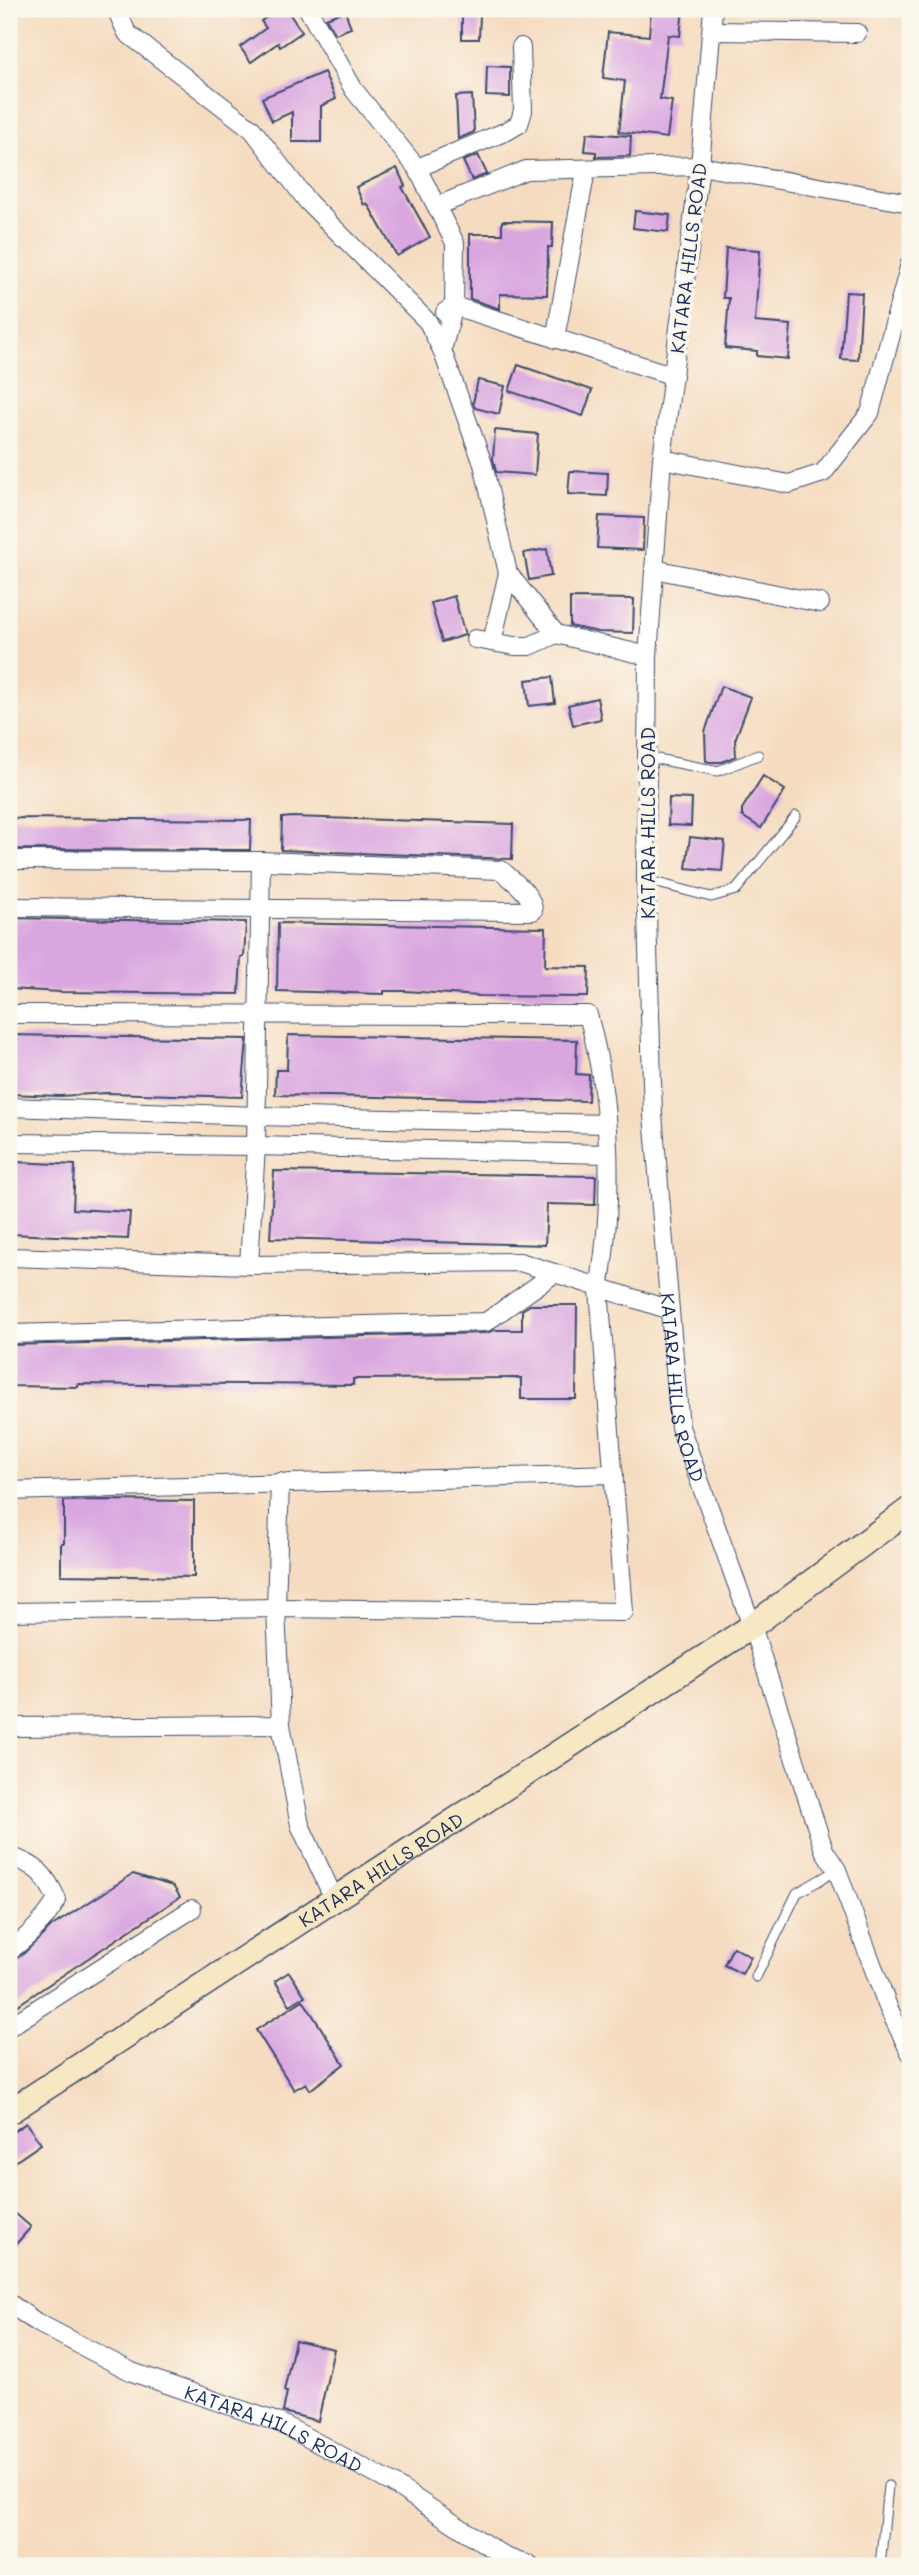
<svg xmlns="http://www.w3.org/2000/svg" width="919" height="2575" font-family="Mali,sans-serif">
  <rect width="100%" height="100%" fill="#fbf7ec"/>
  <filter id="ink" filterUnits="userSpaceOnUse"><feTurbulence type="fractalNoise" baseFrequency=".0143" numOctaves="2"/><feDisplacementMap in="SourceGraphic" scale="14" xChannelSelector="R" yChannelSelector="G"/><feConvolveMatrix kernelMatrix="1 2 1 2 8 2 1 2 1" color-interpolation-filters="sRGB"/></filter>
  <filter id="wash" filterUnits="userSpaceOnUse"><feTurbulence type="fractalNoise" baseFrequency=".00686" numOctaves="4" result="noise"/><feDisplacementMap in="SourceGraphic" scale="28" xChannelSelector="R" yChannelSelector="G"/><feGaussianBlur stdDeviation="1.57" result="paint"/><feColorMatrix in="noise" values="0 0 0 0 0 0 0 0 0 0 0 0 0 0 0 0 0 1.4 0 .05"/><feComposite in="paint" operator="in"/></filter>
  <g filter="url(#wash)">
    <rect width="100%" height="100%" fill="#f5dcc0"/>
    <g id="blocks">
      <g fill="#d9a6e0">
        <path d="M279,9H286L302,32L280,47L278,43L251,62L240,47L266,28L261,21Z"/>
        <path d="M651,9H683L680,36L668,35L660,99L672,101L667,138L619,132L625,81L603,78L608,32L649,36Z"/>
        <path d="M345,11L351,28L335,34L326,18Z"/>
        <path d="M462,15H480L479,39H462Z"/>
        <path d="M487,66L510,67V97L486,96Z"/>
        <path d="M324,72L336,99L321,106V142H292V112L272,121L262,98Z"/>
        <path d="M472,95L474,132L458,139L456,96Z"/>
        <path d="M587,133L631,136L630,156L596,157V152L585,151Z"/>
        <path d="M478,155L487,174L472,180L463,161Z"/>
        <path d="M397,168L405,186L402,187L430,237L397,256L367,203L364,205L356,187Z"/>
        <path d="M635,211L670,215L668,232L633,228Z"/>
        <path d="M502,221L553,222L552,247H548L547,295L500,294V309L470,299V234H502Z"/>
        <path d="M726,248L760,250L755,322L791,325L788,359L757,356V351L725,348L729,298H723Z"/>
        <path d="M846,292L862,293L858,360L841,359Z"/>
        <path d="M518,365L592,390L583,416L509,391Z"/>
        <path d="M478,380L505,386L499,414L475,408L473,403Z"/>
        <path d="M495,430L538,434L535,475L496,472L493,459Z"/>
        <path d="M570,471L608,473L607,496L568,494Z"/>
        <path d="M599,516L644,518L643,550L597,548Z"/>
        <path d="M547,549L551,576L529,580L524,553Z"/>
        <path d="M454,596L465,635L442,642L431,603Z"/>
        <path d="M570,598L634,599L633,633L598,632L570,626Z"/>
        <path d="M552,677L555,703L529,706L526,680Z"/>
        <path d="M721,686L751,697L735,740L736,756L722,762H710L706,761L705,732Z"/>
        <path d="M597,698L601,719L573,725L568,705Z"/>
        <path d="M763,776L785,790L761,828L742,816V809Z"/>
        <path d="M669,798L692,799L691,826L668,825Z"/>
        <path d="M292,817L513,824L512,859L281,850L282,818Z"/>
        <path d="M9,818L251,820L250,850L9,849Z"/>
        <path d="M690,837L725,841L722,871L686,868Z"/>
        <path d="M9,918L246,922L244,957H241L239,994L60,992L9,989Z"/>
        <path d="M278,923L546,928L545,966L589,967L588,997L479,996L405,991H384V994L277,991Z"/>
        <path d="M9,1035L247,1039L242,1097L107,1093L60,1096L9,1094Z"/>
        <path d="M288,1035L577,1040L576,1074L589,1075L588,1101L275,1095L276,1070H287Z"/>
        <path d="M17,1162L75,1165L73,1209L130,1212L128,1239L9,1234V1164L16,1165Z"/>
        <path d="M274,1171L596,1176L595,1205L547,1204L545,1245L270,1238Z"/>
        <path d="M530,1305H577L576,1399H521V1378L353,1379V1385L148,1383V1385L78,1384V1387L9,1386V1345L486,1333L495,1330H522V1310Z"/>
        <path d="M104,1500L194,1501V1577L61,1575V1543H64V1501Z"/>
        <path d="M133,1874L173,1886L180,1897L9,2011V1962L23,1954L52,1926Z"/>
        <path d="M733,1947L751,1957L742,1974L724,1965Z"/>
        <path d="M289,1972L305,1996L290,2005L275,1981Z"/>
        <path d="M303,2000L344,2064L310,2090L306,2083L294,2090L256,2030Z"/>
        <path d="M26,2123L41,2144L9,2166V2135Z"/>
        <path d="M9,2208L31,2227L9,2252Z"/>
        <path d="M295,2340L334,2349L318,2421L283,2412L287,2392L284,2391Z"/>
      </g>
    </g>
  </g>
  <g filter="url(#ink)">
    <use href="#blocks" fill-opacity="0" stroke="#3c496d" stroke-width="2"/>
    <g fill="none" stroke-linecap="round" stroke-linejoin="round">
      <defs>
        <g id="lane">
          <path d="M647,757L718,771L758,755"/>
          <path d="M646,880L711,897L736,890L796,816"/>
          <path d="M756,1977L797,1893L837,1870"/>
          <path d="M880,2566L888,2486"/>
        </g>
        <g id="street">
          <path d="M116,9L127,33L252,129L308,202L428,322L442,350L483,464L508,573L556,634L648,656"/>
          <path d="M308,9L354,90L417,168L455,243L454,306L442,350"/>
          <path id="s1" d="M713,9L700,166L662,459L648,656L646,880L653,1115L680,1427L752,1626L824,1850L837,1870L888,2007L910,2052"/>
          <path d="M712,31L857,33"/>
          <path d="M417,168L507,131L519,124L523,111L521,47"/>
          <path d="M437,206L526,170L700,166L910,203"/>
          <path d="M445,312L454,306L674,376"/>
          <path d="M555,339L586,170"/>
          <path d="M662,459L789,484L823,473L870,413L910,264"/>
          <path d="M654,569L820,603"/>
          <path d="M475,639L514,646H530L556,634"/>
          <path d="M492,642L508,573"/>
          <path d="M9,860L261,861L501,870C513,881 533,894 533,911L9,907"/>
          <path d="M9,1014L588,1015C612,1102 614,1199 599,1289L624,1612L276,1608L9,1612"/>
          <path d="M9,1107L257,1116L606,1124"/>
          <path d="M9,1143L256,1146L607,1154"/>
          <path d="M9,1257L249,1265L520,1262L670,1310"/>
          <path d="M249,1265L256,1146L261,861"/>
          <path d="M9,1334L486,1322L555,1273"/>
          <path d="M9,1491L614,1474"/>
          <path d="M281,1725L300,1825L334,1899"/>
          <path d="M9,1727L281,1725L276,1608L280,1482"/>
          <path d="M9,1856C36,1865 45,1873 57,1900C45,1920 28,1937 9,1951"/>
          <path d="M9,2027L192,1909"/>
          <path id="s2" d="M9,2303L36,2322L132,2372L280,2423L392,2483L505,2557L530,2566"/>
        </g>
        <g id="secondary">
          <path id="s3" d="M9,2112L752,1626L910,1509"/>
        </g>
      </defs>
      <use href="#lane" stroke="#3c496d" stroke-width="11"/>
      <use href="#street" stroke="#3c496d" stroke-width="20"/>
      <use href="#secondary" stroke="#3c496d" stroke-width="27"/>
      <use href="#lane" stroke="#fff" stroke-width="9"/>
      <use href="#street" stroke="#fff" stroke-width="18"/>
      <use href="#secondary" stroke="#f7e8c3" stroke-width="24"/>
    </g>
  </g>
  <g text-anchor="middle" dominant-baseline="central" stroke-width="7" stroke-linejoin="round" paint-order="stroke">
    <g font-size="19" fill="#1b2f5e" stroke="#fbf7ec">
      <text transform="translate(688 258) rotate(-83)">KATARA HILLS ROAD</text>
      <text transform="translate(647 823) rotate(-90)">KATARA HILLS ROAD</text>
      <text stroke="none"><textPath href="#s1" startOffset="1384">KATARA HILLS ROAD</textPath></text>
      <text stroke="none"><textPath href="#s3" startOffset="444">KATARA HILLS ROAD</textPath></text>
      <text stroke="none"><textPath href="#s2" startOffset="294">KATARA HILLS ROAD</textPath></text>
    </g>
  </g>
  <rect width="919" height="2575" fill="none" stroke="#fbf7ec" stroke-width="35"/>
</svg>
